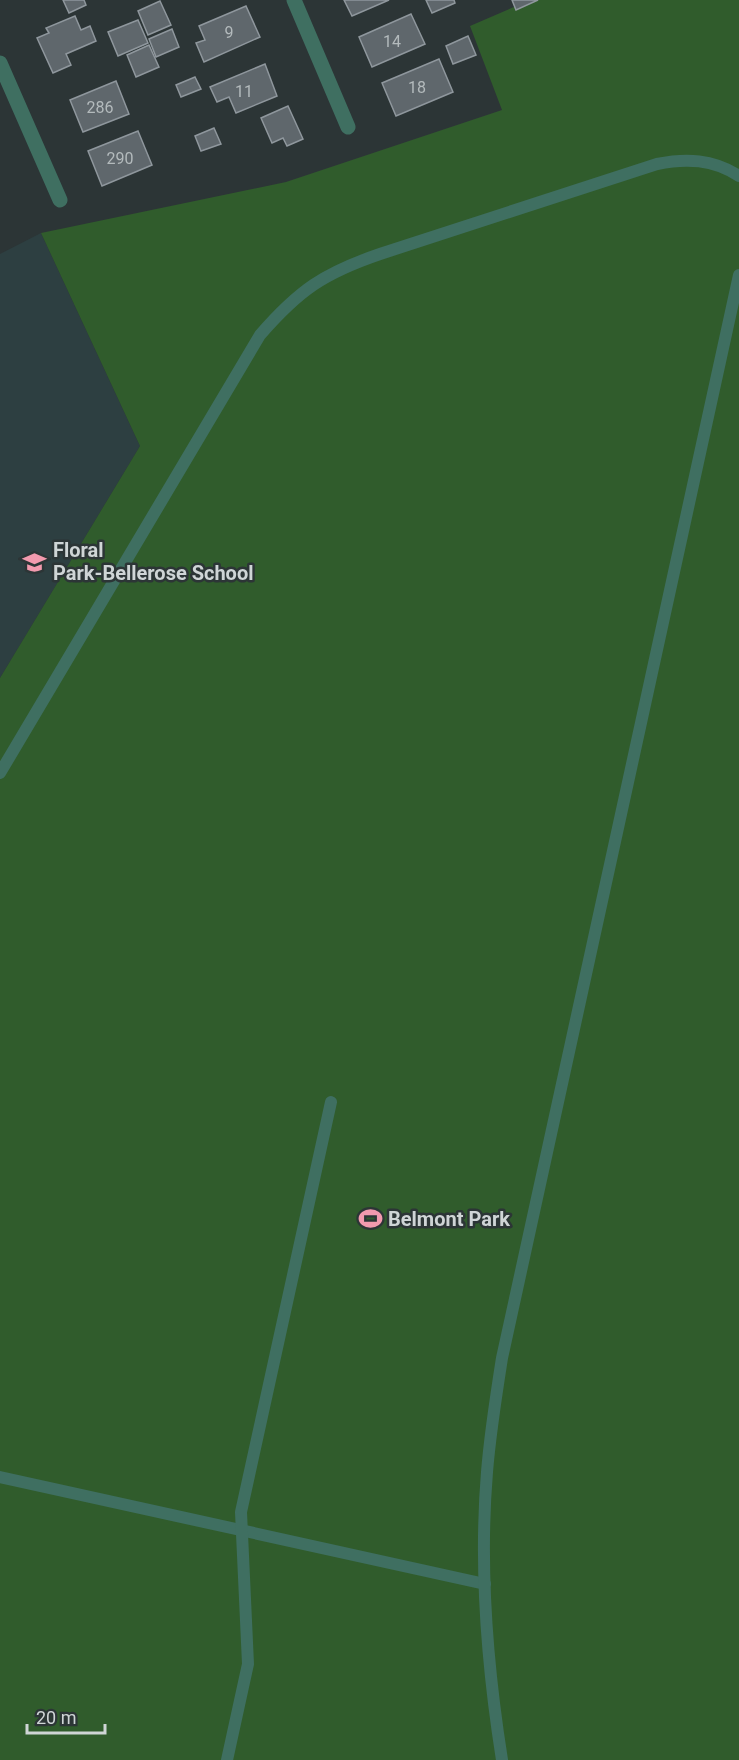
<svg xmlns="http://www.w3.org/2000/svg" width="739" height="1760" font-family="Roboto,sans-serif">
  <rect width="100%" height="100%" fill="#2c3536"/>
  <path fill="#2d3f41" d="M41,233L140,446L0,678V254Z"/>
  <path fill="#305c2c" d="M530,0H739V1760H0V678L140,446L41,233L286,182L502,110L470,26Z"/>
  <g fill="#5f676c" stroke="#8f979d" stroke-width="1.5">
    <path d="M63,0H84L86,5L69,13Z"/>
    <path d="M344,0H389L352,16Z"/>
    <path d="M426,0H454L455,3L432,13Z"/>
    <path d="M512,0H538L516,10Z"/>
    <path d="M160,1L171,25L148,35L138,11Z"/>
    <path d="M246,6L260,37L204,62L196,43L205,40L199,26Z"/>
    <path d="M411,14L425,44L372,67L359,37Z"/>
    <path d="M75,16L81,30L90,26L96,41L66,54L71,65L53,73L37,38L49,33L46,28Z"/>
    <path d="M138,20L148,43L118,56L108,32Z"/>
    <path d="M172,29L179,47L156,57L149,39Z"/>
    <path d="M468,36L476,55L453,64L446,46Z"/>
    <path d="M149,45L159,67L136,77L127,55Z"/>
    <path d="M439,59L453,92L396,116L382,83Z"/>
    <path d="M265,64L277,96L236,113L229,97L217,102L210,87Z"/>
    <path d="M195,77L201,89L181,97L176,85Z"/>
    <path d="M116,81L129,114L83,132L70,100Z"/>
    <path d="M288,106L303,139L287,146L283,138L272,143L261,118Z"/>
    <path d="M214,128L221,144L201,151L195,136Z"/>
    <path d="M138,131L152,165L102,186L88,151Z"/>
  </g>
  <g fill="none" stroke-linecap="round" stroke-linejoin="round">
    <g stroke="#3f6f61" stroke-width="12">
      <path d="M0,773L260,335C299,290 324,273 380,254L657,164C686,158 713,159 739,176"/>
      <path d="M0,1477L485,1584"/>
      <path d="M227,1760L248,1664L241,1512L331,1102"/>
      <path d="M502,1760C487,1665 479,1568 487,1472C490,1434 496,1396 502,1358L739,275"/>
    </g>
    <g stroke="#3f6f61" stroke-width="15">
      <path d="M294,0L348,127"/>
      <path d="M0,63L60,200"/>
    </g>
  </g>
  <defs>
    <symbol id="school-bare" viewBox="-9 -9 18 18"><path d="M0-5L7-2L0 1L-7-2ZM-4 1L0 2.5L4 1V4Q0 6-4 4Z" fill="#f29aae" stroke="#2c3536" stroke-width="2.5" paint-order="stroke"/></symbol>
    <symbol id="stadium-bare" viewBox="-9 -9 18 18"><path d="M0-5a6.5 5 0 1 0 0 10a6.5 5 0 1 0 0-10ZM-3.5-1.8h7v3.6h-7Z" fill="#f29aae" stroke="#2c3536" stroke-width="2.5" paint-order="stroke"/></symbol>
  </defs>
  <g fill-rule="evenodd">
    <use href="#school-bare" x="18" y="546" width="33" height="33"/>
    <use href="#stadium-bare" x="354" y="1202" width="33" height="33"/>
  </g>
  <g text-anchor="middle" dominant-baseline="central" stroke-width="5" stroke-linejoin="round" paint-order="stroke">
    <g font-size="16" fill="#b3babc">
      <text x="229" y="32">9</text>
      <text x="392" y="41">14</text>
      <text x="417" y="87">18</text>
      <text x="244" y="91">11</text>
      <text x="100" y="107">286</text>
      <text x="120" y="158">290</text>
    </g>
    <g font-size="20" font-weight="bold" fill="#cfd5d6" stroke="#2c3536" text-anchor="start">
      <text x="53" y="550">Floral<tspan x="53" dy="23">Park-Bellerose School</tspan></text>
      <text x="388" y="1219">Belmont Park</text>
    </g>
  </g>
  <path d="M27 1724v9h78v-9" fill="none" stroke="#cfd5d6" stroke-width="3"/>
  <text x="36" y="1724" font-size="18" fill="#cfd5d6" stroke="#2c3536" stroke-width="4.5" paint-order="stroke">20 m</text>
</svg>
